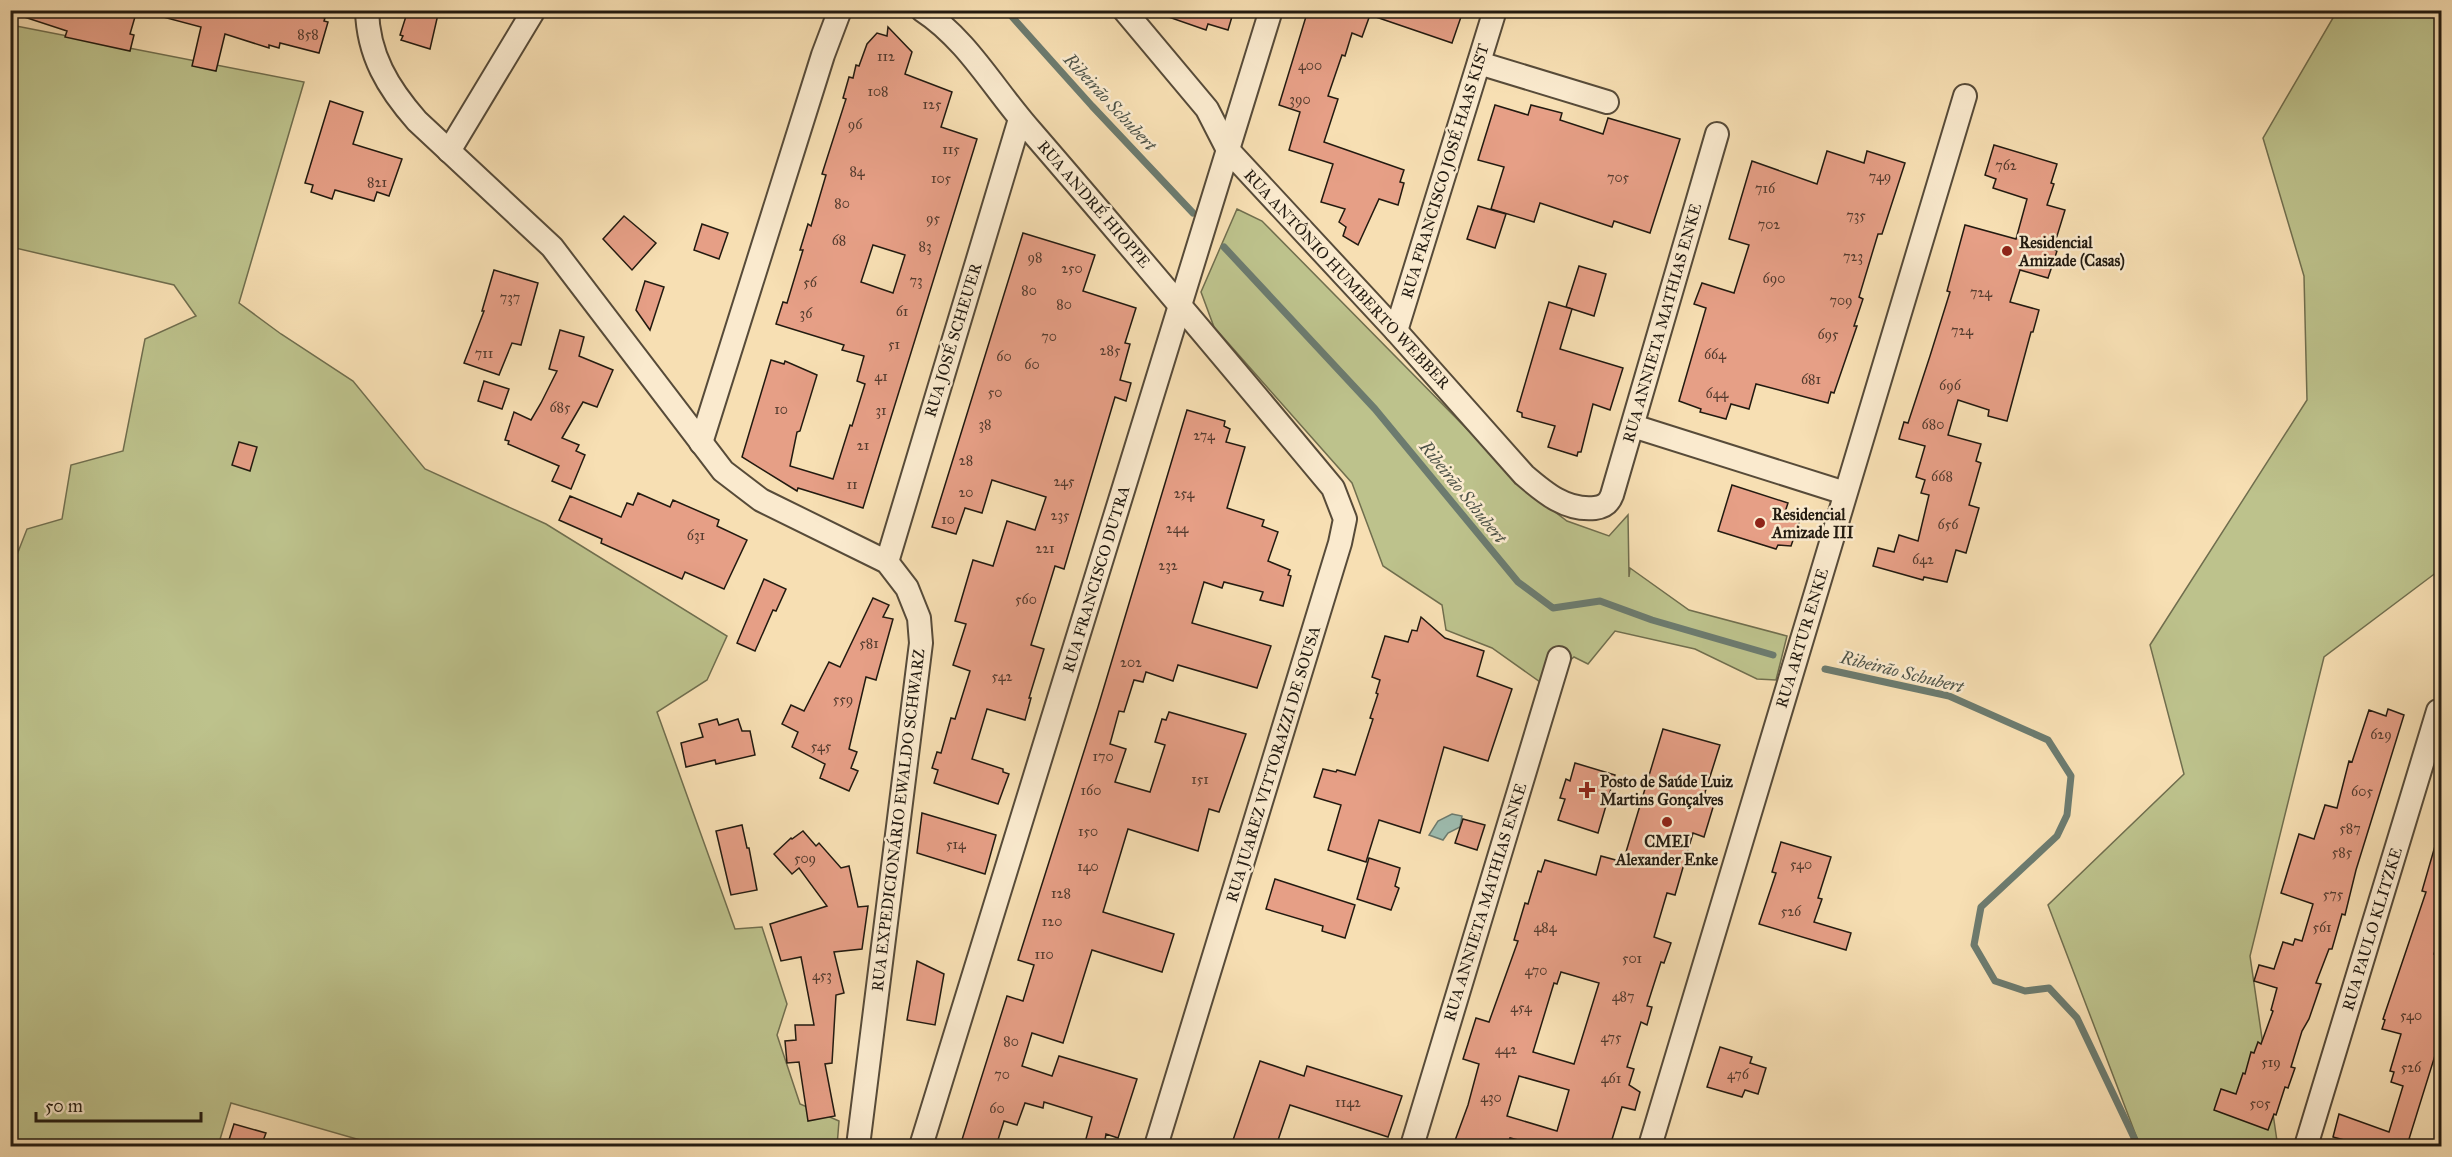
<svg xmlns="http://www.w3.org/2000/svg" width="2452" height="1157" font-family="'IM FELL Great Primer',serif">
  <rect width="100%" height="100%" fill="#f7dfb3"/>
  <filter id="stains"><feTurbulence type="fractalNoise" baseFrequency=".00333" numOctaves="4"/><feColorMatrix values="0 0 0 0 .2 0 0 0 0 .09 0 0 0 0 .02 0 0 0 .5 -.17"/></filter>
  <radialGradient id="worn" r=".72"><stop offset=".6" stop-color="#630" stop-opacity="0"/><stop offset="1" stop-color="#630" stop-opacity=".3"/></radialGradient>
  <g fill="#bdc28c" stroke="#706e4e" stroke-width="1.5">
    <path d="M2337,11H2441V569L2324,657L2250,956L2277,1141L2273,1146H2140L2048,905L2184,774L2150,645L2307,400L2304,276L2263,138Z"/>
    <path d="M11,25L304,82L239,303L281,334L353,381L425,469L546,524L727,636L707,680L657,712L735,929L762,927L787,1004L777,1035L800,1104L839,1121L837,1146H381L231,1103L218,1146H11V570L27,529L62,519L71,465L123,451L145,339L196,316L174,285L11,247Z"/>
    <path d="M1237,209L1262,221L1530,493L1567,521L1609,536L1628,515L1629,577L1630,568L1689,610L1787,636L1776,680L1757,679L1695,649L1615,631L1588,664L1574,657L1543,684L1492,648L1446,630L1442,605L1383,566L1352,483L1214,327L1201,292Z"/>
  </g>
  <path fill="#9dbcaf" stroke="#6c7b6f" stroke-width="1.5" d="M1452,814L1462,816L1460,827L1448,833L1443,840L1429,835L1438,821Z"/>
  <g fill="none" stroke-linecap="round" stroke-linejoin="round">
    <g stroke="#6c7b6f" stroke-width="7">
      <path d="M1006,10L1092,106L1193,213"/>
      <path d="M1224,247L1375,409L1518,582L1553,608L1600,601L1652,620L1773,655"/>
      <path d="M1825,669L1949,696L2048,740L2071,776L2067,815L2057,836L1981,907L1974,945L1995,981L2025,991L2049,988L2077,1018L2138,1146"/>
    </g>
  </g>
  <g fill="#e69f86" stroke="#221a10" stroke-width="1.5" fill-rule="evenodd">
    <path d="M16,10H137L130,34L134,35L130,51L65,37L67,31L15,14Z"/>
    <path d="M164,10L302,11L325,18L324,21L328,22L319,53L280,43L279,48L269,45V48L225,34L216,71L192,66L201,27L163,17Z"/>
    <path d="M408,10H439L430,49L401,40L403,36L400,35Z"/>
    <path d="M1157,10H1234L1228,30L1208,24L1206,30L1157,13Z"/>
    <path d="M1308,10H1452L1462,14L1452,43L1370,15L1362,37L1352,33L1345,56L1342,55L1328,96L1338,99L1324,142L1404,170L1400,182L1404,183L1398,205L1379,199L1358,245L1343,236L1346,227L1339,222L1345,209L1321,202L1333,164L1289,150L1300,112L1279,105Z"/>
    <path d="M888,27L912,52L905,74L952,92L941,127L977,139L863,508L798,488L797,491L742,457L771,360L784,364L785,361L817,375L800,431L797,432L790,466L833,479L850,425L852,426L865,384L857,381L864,356L842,350L844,345L776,324L783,302L787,303L803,250H800L808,224L811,226L826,175L822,174L846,99L843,98L849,77L853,78L856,65L859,66L867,44L877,33L887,36ZM873,245L905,255L893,293L861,282Z"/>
    <path d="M330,101L363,112L353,144L402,159L389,196L377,192L374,201L335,190L332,199L311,192L313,185L305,183Z"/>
    <path d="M1495,105L1528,115L1531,105L1562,113L1560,120L1603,134L1608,118L1680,139L1650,233L1614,221L1612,227L1540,203L1534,222L1491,209L1504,167L1478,160Z"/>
    <path d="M1994,145L2057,164L2051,183L2054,184L2047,205L2065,210L2053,249L2057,251L2048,278L2020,270L2010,302L2039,310L2033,332H2031L2007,421L1988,416L1989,410L1958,400L1948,435L1981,444L1976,461L1981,463L1969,505L1979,508L1966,553L1956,550L1947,582L1924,577L1923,580L1873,566L1878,548L1894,552L1899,535L1918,541L1929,495L1921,493L1925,480L1916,477L1925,446L1899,439L1904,422L1908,423L1930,356L1950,292L1947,291L1965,225L2016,239L2027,199L1993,188L1996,179L1985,175Z"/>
    <path d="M1827,151L1864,163L1867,151L1905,163L1882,234H1878L1859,297L1863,299L1854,326H1857L1834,393L1831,392L1828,403L1756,384L1749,409L1731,404L1726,419L1700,412L1701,409L1679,401L1706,308L1694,304L1702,283L1734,293L1749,245L1729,239L1752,161L1817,184Z"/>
    <path d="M1478,206L1506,214L1495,248L1467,239Z"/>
    <path d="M624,216L656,243L632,270L603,239Z"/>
    <path d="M702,224L728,233L719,259L694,250Z"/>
    <path d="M1023,233L1095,255L1083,291L1136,308L1125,343L1130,344L1120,380L1131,383L1126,401L1115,397L1064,569L1055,566L1031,645L1044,649L1029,698H1031L1025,720L987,709L972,759L1003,769V772L1009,774L998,804L934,783L938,770L932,768L937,752L941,753L951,718L955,719L970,671L953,665L966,624L955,621L973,560L993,566L1007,521L1035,530L1046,497L992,480L982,513L965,508L956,534L932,527Z"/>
    <path d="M1579,266L1606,274L1594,316L1566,307Z"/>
    <path d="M494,270L538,283L521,345L512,343L499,375L464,363L484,311H482Z"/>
    <path d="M645,281L664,287L650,330L636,310Z"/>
    <path d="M1549,302L1572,309L1560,349L1623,368L1610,410L1593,404L1581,452H1578L1577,456L1548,447L1555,426L1522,417V413L1517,411Z"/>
    <path d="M560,330L584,337L579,356L613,370L597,407L583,402L562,438L579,445L576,451L585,455L571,489L552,481L559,466L508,444L509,441L505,440L514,412L531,420L541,403L557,371L549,369Z"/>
    <path d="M484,381L509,389L502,409L478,401Z"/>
    <path d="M1187,410L1225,421L1224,426L1230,429L1226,442L1245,447L1227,508L1264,520L1262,526L1278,532L1268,561L1290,570L1288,575L1291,576L1283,606L1260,600L1263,592L1224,582L1222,588L1204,582L1192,623L1271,646L1257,688L1178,665L1173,681L1146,672L1143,682L1134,680L1124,712L1119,711L1110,744L1126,749L1115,782L1150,792L1165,745L1155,742L1162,719L1166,720L1169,712L1246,734L1219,812L1209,809L1198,851L1128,829L1103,912L1174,934L1162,972L1092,950L1063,1043L1032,1033L1022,1066L1052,1076L1059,1056L1137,1079L1118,1138L1106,1134L1104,1146H1084L1092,1117L1044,1102L1043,1108L1025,1103L1017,1125L1004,1121L996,1146H960L1007,996L1023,1001L1034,965L1018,960L1098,707Z"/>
    <path d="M239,442L257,447L250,471L232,465Z"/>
    <path d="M1732,485L1788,503L1785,512L1801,517L1791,546L1778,545L1776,549L1718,531Z"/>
    <path d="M638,493L670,507L673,500L719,520L717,526L747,540L724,589L685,572L682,579L601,543L602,539L559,520L570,496L621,517L627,503L633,505Z"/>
    <path d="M764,579L786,589L776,611L773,610L755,651L737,643Z"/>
    <path d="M873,598L889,605L883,617L893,619L876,680L866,677L849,749L857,752L851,768L858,771L849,791L820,778L825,764L792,747L798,732L782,724L791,705L804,711L829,662L840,667Z"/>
    <path d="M1421,617L1445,638L1484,651L1477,676L1512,689L1488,761L1444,747L1420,833L1379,820L1366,862L1328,850L1341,805L1314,797L1323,769L1336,772L1337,770L1355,775L1373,719L1370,718L1378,694L1376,693L1380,680L1372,677L1385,636L1408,642L1412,630L1417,631Z"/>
    <path d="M2388,709L2404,715L2356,870L2345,915L2342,914L2332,949H2329L2316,983L2321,984L2309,1019L2302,1031L2291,1067L2295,1068L2288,1088L2285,1087L2276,1115L2274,1114L2268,1130L2214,1110L2221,1089L2236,1094L2243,1073L2245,1074L2251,1052L2254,1053L2258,1042L2261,1044L2273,1011L2271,1010L2277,988L2254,981L2259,965L2274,969L2283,942L2293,945L2295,939L2302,941L2313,904L2281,893L2299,834L2314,839L2325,805L2337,808L2349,761L2352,762L2369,710L2386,716Z"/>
    <path d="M717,719L719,725L738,719L742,731H750L755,755L716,764L715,760L686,767L681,743L703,737L699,724Z"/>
    <path d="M1663,729L1720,745L1702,802L1714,804L1704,837L1693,833L1675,895L1667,893L1654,937L1671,943L1664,963L1661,962L1647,1006L1652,1007L1647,1025L1641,1022L1627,1067L1634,1069L1629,1085L1640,1092L1635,1110L1622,1107L1610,1146H1541L1510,1138L1507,1146H1453L1468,1105L1479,1064L1463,1059L1476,1018L1489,1022L1518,941L1514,940L1525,903L1528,904L1538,871L1541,872L1545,860L1596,875L1601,856L1623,862ZM1561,972L1599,983L1574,1064L1533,1052L1554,983L1557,984ZM1519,1076L1569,1090L1557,1131L1507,1116Z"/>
    <path d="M1575,763L1615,775L1598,833L1558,820L1565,799L1560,798L1566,779L1570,781Z"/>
    <path d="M922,813L996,835L985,874L917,853Z"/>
    <path d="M1463,819L1485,825L1477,850L1455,843Z"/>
    <path d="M742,825L747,848H749L757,890L731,895L716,831Z"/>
    <path d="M803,831L816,846L819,843L841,868L849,866L858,907L868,906L862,949L834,952L844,993L836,995L832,1063L825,1064L835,1116L808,1121L799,1062L787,1063L785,1041L796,1040L795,1025H814L801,957L781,961L770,924L827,906L799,868L792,874L774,854L791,838L792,839Z"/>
    <path d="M2437,839L2442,840V930L2434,954L2442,957V1033L2409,1139L2423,1144V1146H2346L2348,1141L2333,1137L2339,1114L2389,1132L2403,1086L2391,1082L2394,1072L2390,1071L2401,1034L2382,1029L2385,1020L2383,1019L2426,892L2422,891Z"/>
    <path d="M1781,842L1831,857L1818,898L1822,899L1814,922L1851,933L1846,950L1759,924L1776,873L1772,872Z"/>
    <path d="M1369,858L1400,868L1395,886L1399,888L1391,910L1357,899Z"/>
    <path d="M1275,879L1355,905L1345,938L1322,931L1323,926L1266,909Z"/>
    <path d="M917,961L944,974L935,1025L907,1020Z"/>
    <path d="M1720,1047L1752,1057L1750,1063L1766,1068L1758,1094L1745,1090L1742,1097L1707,1087Z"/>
    <path d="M1260,1061L1304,1076L1307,1066L1402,1096L1388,1137L1290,1105L1276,1146H1231Z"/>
    <path d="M234,1124L266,1133L261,1146H227Z"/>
  </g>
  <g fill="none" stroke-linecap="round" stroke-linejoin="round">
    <defs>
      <g id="minor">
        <path d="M367,10C368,55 388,88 417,121L552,247L723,471L761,500L887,562L907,588L919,618L921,643L858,1146"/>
        <path d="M922,10C968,40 995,91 1031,131C1133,249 1233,368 1333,488L1345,519L1340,543L1156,1146"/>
        <path d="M1124,10L1207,109L1228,150L1396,331L1524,475C1545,493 1566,511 1595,508C1604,507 1609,503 1612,495L1717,134"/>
        <path d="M1479,63L1607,102"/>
        <path d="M449,151L534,10"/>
        <path d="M1396,331L1495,10"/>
        <path d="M1633,426L1845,493"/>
        <path d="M701,443L823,55L840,10"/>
        <path d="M887,562L1020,119"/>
        <path d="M921,1146L1271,10"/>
        <path d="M1412,1146L1559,658"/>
        <path d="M1650,1146L1965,96"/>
        <path d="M2306,1146L2438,711"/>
      </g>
    </defs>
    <use href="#minor" stroke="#574b39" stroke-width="26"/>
    <use href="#minor" stroke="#faeace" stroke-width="22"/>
  </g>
  <g fill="#8f2418" stroke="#faeace" stroke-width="2">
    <circle cx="2007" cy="251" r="6"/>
    <circle cx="1760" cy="523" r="6"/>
    <path d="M1584 781h6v6h6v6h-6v6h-6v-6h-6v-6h6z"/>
    <circle cx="1667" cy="822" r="6"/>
  </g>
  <g text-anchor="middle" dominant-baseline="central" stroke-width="5" stroke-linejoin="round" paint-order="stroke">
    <g font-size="14" fill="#533b2e">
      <text x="308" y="34">858</text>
      <text x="886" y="56">112</text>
      <text x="1310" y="65">400</text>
      <text x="878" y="91">108</text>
      <text x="1300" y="99">390</text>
      <text x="932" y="104">125</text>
      <text x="855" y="124">96</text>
      <text x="951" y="149">115</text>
      <text x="2006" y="165">762</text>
      <text x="857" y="171">84</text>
      <text x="1880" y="176">749</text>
      <text x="1618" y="177">705</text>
      <text x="941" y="178">105</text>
      <text x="377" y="182">821</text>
      <text x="1765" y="188">716</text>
      <text x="842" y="203">80</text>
      <text x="1856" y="215">735</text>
      <text x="933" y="218">95</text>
      <text x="1769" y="224">702</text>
      <text x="839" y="240">68</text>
      <text x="925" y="246">83</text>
      <text x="1853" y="256">723</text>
      <text x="1035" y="257">98</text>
      <text x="1072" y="268">250</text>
      <text x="1774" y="278">690</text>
      <text x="916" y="280">73</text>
      <text x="810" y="282">56</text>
      <text x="1029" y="290">80</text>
      <text x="1981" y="292">724</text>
      <text x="510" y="297">737</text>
      <text x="1841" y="300">709</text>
      <text x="1064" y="304">80</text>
      <text x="902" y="311">61</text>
      <text x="806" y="313">36</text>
      <text x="1962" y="330">724</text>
      <text x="1828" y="334">695</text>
      <text x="1049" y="336">70</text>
      <text x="894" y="344">51</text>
      <text x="1110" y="350">285</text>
      <text x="484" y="353">711</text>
      <text x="1715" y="354">664</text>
      <text x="1004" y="356">60</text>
      <text x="1032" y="364">60</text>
      <text x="881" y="376">41</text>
      <text x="1811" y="379">681</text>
      <text x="1950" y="385">696</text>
      <text x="995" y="392">50</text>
      <text x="1717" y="393">644</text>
      <text x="560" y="407">685</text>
      <text x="781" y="409">10</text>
      <text x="881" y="410">31</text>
      <text x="985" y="424">38</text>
      <text x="1933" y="424">680</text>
      <text x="1204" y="435">274</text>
      <text x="863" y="445">21</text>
      <text x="966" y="460">28</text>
      <text x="1942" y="476">668</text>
      <text x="1064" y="481">245</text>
      <text x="852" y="484">11</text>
      <text x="966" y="492">20</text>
      <text x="1184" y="493">254</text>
      <text x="1060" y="515">235</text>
      <text x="948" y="519">10</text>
      <text x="1948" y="524">656</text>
      <text x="1177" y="528">244</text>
      <text x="696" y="535">631</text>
      <text x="1045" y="548">221</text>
      <text x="1923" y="559">642</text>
      <text x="1168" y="565">232</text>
      <text x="1026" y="599">560</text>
      <text x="869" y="643">581</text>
      <text x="1131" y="662">202</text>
      <text x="1002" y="676">542</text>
      <text x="843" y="699">559</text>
      <text x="2381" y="734">629</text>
      <text x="821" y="746">545</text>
      <text x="1103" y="756">170</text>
      <text x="1200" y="779">151</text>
      <text x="1091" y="790">160</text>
      <text x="2362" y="791">605</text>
      <text x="2350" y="828">587</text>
      <text x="1088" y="831">150</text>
      <text x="956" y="844">514</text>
      <text x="2342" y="852">585</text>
      <text x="805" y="858">509</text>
      <text x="1801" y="864">540</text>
      <text x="1088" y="866">140</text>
      <text x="1061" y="893">128</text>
      <text x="2333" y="894">575</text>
      <text x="1791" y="911">526</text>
      <text x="1052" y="921">120</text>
      <text x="1545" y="927">484</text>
      <text x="2322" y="927">561</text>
      <text x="1044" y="954">110</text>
      <text x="1632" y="958">501</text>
      <text x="1536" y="970">470</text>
      <text x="822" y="975">453</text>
      <text x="1623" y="996">487</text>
      <text x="1521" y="1007">454</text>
      <text x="2411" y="1015">540</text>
      <text x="1611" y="1037">475</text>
      <text x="1011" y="1041">80</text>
      <text x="1506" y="1049">442</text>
      <text x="2271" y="1062">519</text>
      <text x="2411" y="1067">526</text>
      <text x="1002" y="1074">70</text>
      <text x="1738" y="1074">476</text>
      <text x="1611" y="1078">461</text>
      <text x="1491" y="1097">430</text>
      <text x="1348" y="1102">1142</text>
      <text x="2260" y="1103">505</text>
      <text x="997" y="1108">60</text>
    </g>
    <g font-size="16" fill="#221a10" stroke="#faeace">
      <text transform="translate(1445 171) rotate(-73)">RUA FRANCISCO JOSÉ HAAS KIST</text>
      <text transform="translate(1094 204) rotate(49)">RUA ANDRÉ HIOPPE</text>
      <text transform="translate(1347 279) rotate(47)">RUA ANTÔNIO HUMBERTO WEBBER</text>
      <text transform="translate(1662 323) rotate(-74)">RUA ANNIETA MATHIAS ENKE</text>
      <text transform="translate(953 340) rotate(-73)">RUA JOSÉ SCHEUER</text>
      <text transform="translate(1096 579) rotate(-73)">RUA FRANCISCO DUTRA</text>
      <text transform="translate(1802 638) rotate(-73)">RUA ARTUR ENKE</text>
      <text transform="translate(1273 764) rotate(-73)">RUA JUAREZ VITTORAZZI DE SOUSA</text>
      <text transform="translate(898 820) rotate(-83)">RUA EXPEDICIONÁRIO EWALDO SCHWARZ</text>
      <text transform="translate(1485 902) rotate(-73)">RUA ANNIETA MATHIAS ENKE</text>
      <text transform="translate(2372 929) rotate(-73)">RUA PAULO KLITZKE</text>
    </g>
    <g font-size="16" font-weight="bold" fill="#221a10" stroke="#faeace" text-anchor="start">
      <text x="2019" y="242">Residencial<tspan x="2019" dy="18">Amizade (Casas)</tspan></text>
      <text x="1772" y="514">Residencial<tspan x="1772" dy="18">Amizade III</tspan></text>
      <text x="1600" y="781">Posto de Saúde Luiz<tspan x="1600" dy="18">Martins Gonçalves</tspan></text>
      <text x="1667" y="841" text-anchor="middle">CMEI<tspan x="1667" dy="18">Alexander Enke</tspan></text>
    </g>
    <g font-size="18" font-style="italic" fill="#4d5348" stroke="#faeace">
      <text transform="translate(1110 102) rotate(47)">Ribeirão Schubert</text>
      <text transform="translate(1463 492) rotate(51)">Ribeirão Schubert</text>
      <text transform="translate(1902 672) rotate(14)">Ribeirão Schubert</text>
    </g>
  </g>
  <rect width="2452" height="1157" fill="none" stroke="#f7dfb3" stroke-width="36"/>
  <rect x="12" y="12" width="2428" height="1133" fill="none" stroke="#221a10" stroke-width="3"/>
  <rect x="18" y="18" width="2416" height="1121" fill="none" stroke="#221a10" stroke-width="1.5"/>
  <path d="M36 1112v9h165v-9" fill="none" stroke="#221a10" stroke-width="3"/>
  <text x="45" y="1112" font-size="18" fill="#221a10" stroke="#faeace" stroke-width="4.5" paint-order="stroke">50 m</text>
  <rect width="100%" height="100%" filter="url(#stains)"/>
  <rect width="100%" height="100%" fill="url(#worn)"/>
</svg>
